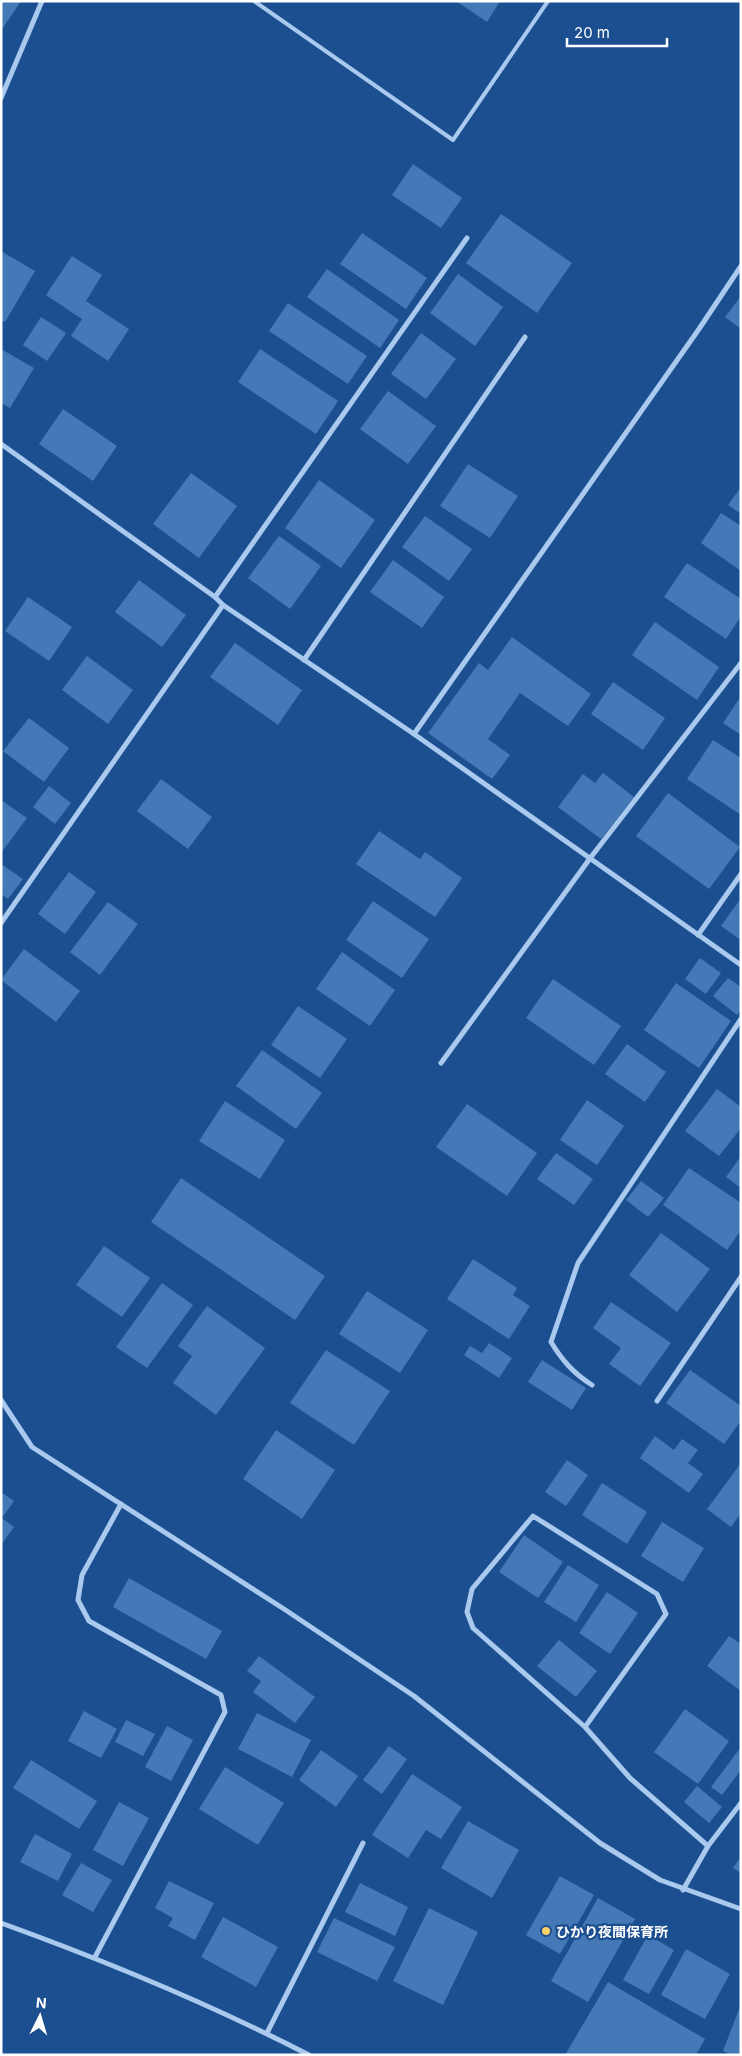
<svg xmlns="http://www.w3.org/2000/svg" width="742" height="2056" font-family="Inter,'Noto Sans JP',sans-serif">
  <rect width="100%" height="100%" fill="#1b4f8f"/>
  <g fill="#4478b7">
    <path d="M1,1H21L1,31Z"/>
    <path d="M456,1H500L487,22Z"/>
    <path d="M413,164L462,198L441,228L392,195Z"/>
    <path d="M501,214L572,263L537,313L466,263Z"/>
    <path d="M362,233L427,278L406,309L340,264Z"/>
    <path d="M1,251L35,271L5,322L1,320Z"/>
    <path d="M72,256L102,275L86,301L129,329L108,361L71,336L82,319L46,295Z"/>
    <path d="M327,269L399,320L380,348L307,297Z"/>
    <path d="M458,274L503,307L475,346L430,313Z"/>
    <path d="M741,296V329L725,317Z"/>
    <path d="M288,303L367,356L348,384L269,331Z"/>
    <path d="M41,317L66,333L47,361L23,345Z"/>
    <path d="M421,333L456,359L426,399L391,374Z"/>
    <path d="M1,349L34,368L10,408L1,403Z"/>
    <path d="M260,349L338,401L316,434L238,382Z"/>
    <path d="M388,391L436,426L408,464L360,429Z"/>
    <path d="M63,409L117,446L93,481L39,444Z"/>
    <path d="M468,464L518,496L490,538L440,506Z"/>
    <path d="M191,473L237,506L199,558L153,524Z"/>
    <path d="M319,480L375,520L341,568L285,528Z"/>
    <path d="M741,487V514L728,505Z"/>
    <path d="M721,513L741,526V571L701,543Z"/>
    <path d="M425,516L472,549L449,581L402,547Z"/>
    <path d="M279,536L321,566L290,609L248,578Z"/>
    <path d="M393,560L444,597L422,628L370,592Z"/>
    <path d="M687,563L741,599V616L726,639L664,597Z"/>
    <path d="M139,580L186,615L162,647L115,612Z"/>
    <path d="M28,597L72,627L49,661L5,631Z"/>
    <path d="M655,622L719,667L697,700L632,655Z"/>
    <path d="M512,637L591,694L568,726L520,693L488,739L510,755L492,779L428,733L479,663L488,670Z"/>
    <path d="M235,643L302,690L278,725L210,677Z"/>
    <path d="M87,656L133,690L108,724L62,690Z"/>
    <path d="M613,682L665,718L643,750L591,714Z"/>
    <path d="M741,696V735L723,723Z"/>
    <path d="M29,718L69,748L44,782L3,751Z"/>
    <path d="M713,740L741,758V815L687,779Z"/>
    <path d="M603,773L634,797L601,839L558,807L583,774L595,783Z"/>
    <path d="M161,779L212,817L188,849L137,811Z"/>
    <path d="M49,786L71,803L55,824L33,807Z"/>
    <path d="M668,793L740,847L709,889L636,836Z"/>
    <path d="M1,800L27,818L1,853Z"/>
    <path d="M379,831L420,859L425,852L462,878L435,917L356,864Z"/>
    <path d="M1,864L23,879L8,899L1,894Z"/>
    <path d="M69,872L96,892L65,934L38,914Z"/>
    <path d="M741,898V940L721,926Z"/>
    <path d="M373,901L429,939L402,978L346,940Z"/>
    <path d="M108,902L138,924L100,975L70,952Z"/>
    <path d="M24,949L80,991L56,1022L1,980Z"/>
    <path d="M342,952L395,990L370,1026L316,989Z"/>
    <path d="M700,958L721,973L706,994L685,979Z"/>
    <path d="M728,978L741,987V1010L737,1015L713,996Z"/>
    <path d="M553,979L621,1026L594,1065L526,1018Z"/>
    <path d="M676,983L731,1021L699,1068L644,1030Z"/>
    <path d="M298,1006L347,1039L320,1078L271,1045Z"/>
    <path d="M627,1044L666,1072L645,1102L605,1074Z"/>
    <path d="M262,1050L322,1093L296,1129L236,1086Z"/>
    <path d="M717,1089L741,1107V1128L719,1156L685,1131Z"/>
    <path d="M587,1100L624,1126L597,1165L560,1140Z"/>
    <path d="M225,1101L285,1140L260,1179L199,1141Z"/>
    <path d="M467,1104L537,1153L507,1196L436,1147Z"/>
    <path d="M556,1153L593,1179L574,1205L537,1179Z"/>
    <path d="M741,1156V1188L726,1177Z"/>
    <path d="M689,1168L741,1203V1230L727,1250L663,1205Z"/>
    <path d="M181,1178L325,1276L295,1320L151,1222Z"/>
    <path d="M641,1181L664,1198L648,1217L626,1200Z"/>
    <path d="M661,1233L710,1269L677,1312L629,1275Z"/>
    <path d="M104,1246L150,1278L122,1317L76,1285Z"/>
    <path d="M473,1259L517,1288L513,1295L530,1306L509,1339L447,1299Z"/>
    <path d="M162,1283L193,1305L147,1368L116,1347Z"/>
    <path d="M367,1291L428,1330L400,1373L339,1334Z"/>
    <path d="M611,1302L671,1343L640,1386L609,1364L621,1348L593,1328Z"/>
    <path d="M207,1306L265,1348L216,1415L173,1383L192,1356L178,1346Z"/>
    <path d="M489,1343L512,1358L499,1378L464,1355L470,1346L482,1353Z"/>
    <path d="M326,1350L390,1391L354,1445L290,1403Z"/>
    <path d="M542,1360L586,1388L572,1410L528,1382Z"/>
    <path d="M690,1370L741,1406V1421L724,1444L666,1403Z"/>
    <path d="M276,1430L335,1470L302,1519L243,1479Z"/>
    <path d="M655,1436L674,1450L682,1439L698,1450L688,1463L703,1474L689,1493L640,1458Z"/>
    <path d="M567,1460L588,1475L566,1506L545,1492Z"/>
    <path d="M741,1463V1513L731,1527L707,1509Z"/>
    <path d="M602,1483L647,1512L627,1544L582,1515Z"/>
    <path d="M1,1492L14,1501L2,1518L14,1527L1,1545Z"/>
    <path d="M662,1522L704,1548L683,1582L641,1556Z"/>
    <path d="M524,1535L563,1562L538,1598L499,1572Z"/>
    <path d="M568,1565L599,1585L576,1622L544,1602Z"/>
    <path d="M129,1578L222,1631L206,1659L113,1607Z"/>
    <path d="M607,1592L638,1613L610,1654L579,1633Z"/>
    <path d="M729,1636L741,1644V1691L707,1666Z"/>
    <path d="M559,1640L597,1671L576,1697L537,1666Z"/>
    <path d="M259,1656L315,1697L295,1723L253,1692L261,1681L247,1671Z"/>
    <path d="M685,1709L729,1741L698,1784L654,1752Z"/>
    <path d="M84,1711L117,1729L101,1758L68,1741Z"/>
    <path d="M257,1713L311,1740L292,1777L238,1749Z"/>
    <path d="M126,1720L155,1734L143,1756L115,1742Z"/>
    <path d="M167,1726L193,1740L171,1781L145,1767Z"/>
    <path d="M389,1746L407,1759L382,1794L363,1780Z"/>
    <path d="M741,1747V1770L722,1795L711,1787Z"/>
    <path d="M321,1750L358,1776L336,1807L299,1780Z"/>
    <path d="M31,1760L97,1801L79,1829L13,1788Z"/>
    <path d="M225,1767L284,1803L258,1845L199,1809Z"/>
    <path d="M412,1774L462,1807L441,1839L426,1830L408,1858L372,1835Z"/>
    <path d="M697,1786L722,1807L709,1823L684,1802Z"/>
    <path d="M119,1802L149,1818L123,1866L93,1850Z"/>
    <path d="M468,1821L519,1850L492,1898L441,1868Z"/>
    <path d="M35,1834L72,1854L58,1881L20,1862Z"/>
    <path d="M741,1857V1873L733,1868Z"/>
    <path d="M81,1863L112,1880L93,1912L62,1895Z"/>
    <path d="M560,1876L594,1895L560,1954L526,1935Z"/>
    <path d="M169,1881L214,1903L195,1940L168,1926L173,1918L155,1908Z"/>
    <path d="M360,1883L408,1907L395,1936L345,1912Z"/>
    <path d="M598,1898L635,1919L588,2002L551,1981Z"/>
    <path d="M429,1908L478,1932L443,2005L393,1981Z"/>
    <path d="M223,1917L278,1947L256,1987L201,1957Z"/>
    <path d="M334,1918L395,1947L377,1981L317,1952Z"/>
    <path d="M648,1935L674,1950L649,1994L623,1980Z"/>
    <path d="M686,1949L730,1974L705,2019L661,1995Z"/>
    <path d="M608,1982L705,2039L696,2055H565Z"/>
    <path d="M741,2004V2055H732L723,2051Z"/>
  </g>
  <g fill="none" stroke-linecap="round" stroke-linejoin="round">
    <path stroke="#a9c9ee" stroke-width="4" d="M254,1L453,140L548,1"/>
    <g stroke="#a9c9ee" stroke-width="5">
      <path d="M1,98L42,1"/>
      <path d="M1,444L215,597L223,605L414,734L741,965"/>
      <path d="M215,597L467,238"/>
      <path d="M304,660L525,337"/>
      <path d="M414,734L699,329L741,266"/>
      <path d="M1,923L223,605"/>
      <path d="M698,935L741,874"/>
      <path d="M441,1063L591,857L741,663"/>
      <path d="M592,1385C573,1373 562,1360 551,1342L578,1263L741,1019"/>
      <path d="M1,1400L32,1447L284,1609L414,1696L600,1843L660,1880L741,1909"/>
      <path d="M657,1401L741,1277"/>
      <path d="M585,1727L666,1614L657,1594L533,1516L472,1589L467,1612L473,1628L585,1727L630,1778L708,1846"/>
      <path d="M683,1890L708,1846L741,1803"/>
      <path d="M1,1923C106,1961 210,2004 309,2055"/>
      <path d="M95,1957L225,1712L221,1695L89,1621L78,1600L82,1575L121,1504"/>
      <path d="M267,2033L363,1843"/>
    </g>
  </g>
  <circle fill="#ffd166" stroke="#1b4f8f" stroke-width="2" cx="546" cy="1931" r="5"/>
  <g text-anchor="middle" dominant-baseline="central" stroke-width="4.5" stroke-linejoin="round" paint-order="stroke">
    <g font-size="14" font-weight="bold" fill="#fff" stroke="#1b4f8f" text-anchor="start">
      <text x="556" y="1931">ひかり夜間保育所</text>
    </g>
  </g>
  <rect width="742" height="2056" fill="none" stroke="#ffffff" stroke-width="5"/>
  <g transform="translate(40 2016) rotate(5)" stroke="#1b4f8f" stroke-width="4" paint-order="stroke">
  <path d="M0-4L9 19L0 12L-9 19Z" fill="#ffffff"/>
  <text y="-8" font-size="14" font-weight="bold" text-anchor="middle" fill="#ffffff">N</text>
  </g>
  <path d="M567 38v8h100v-8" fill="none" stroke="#ffffff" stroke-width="2.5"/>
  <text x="574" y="38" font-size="15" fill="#ffffff" stroke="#1b4f8f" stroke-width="4" paint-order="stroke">20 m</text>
</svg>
